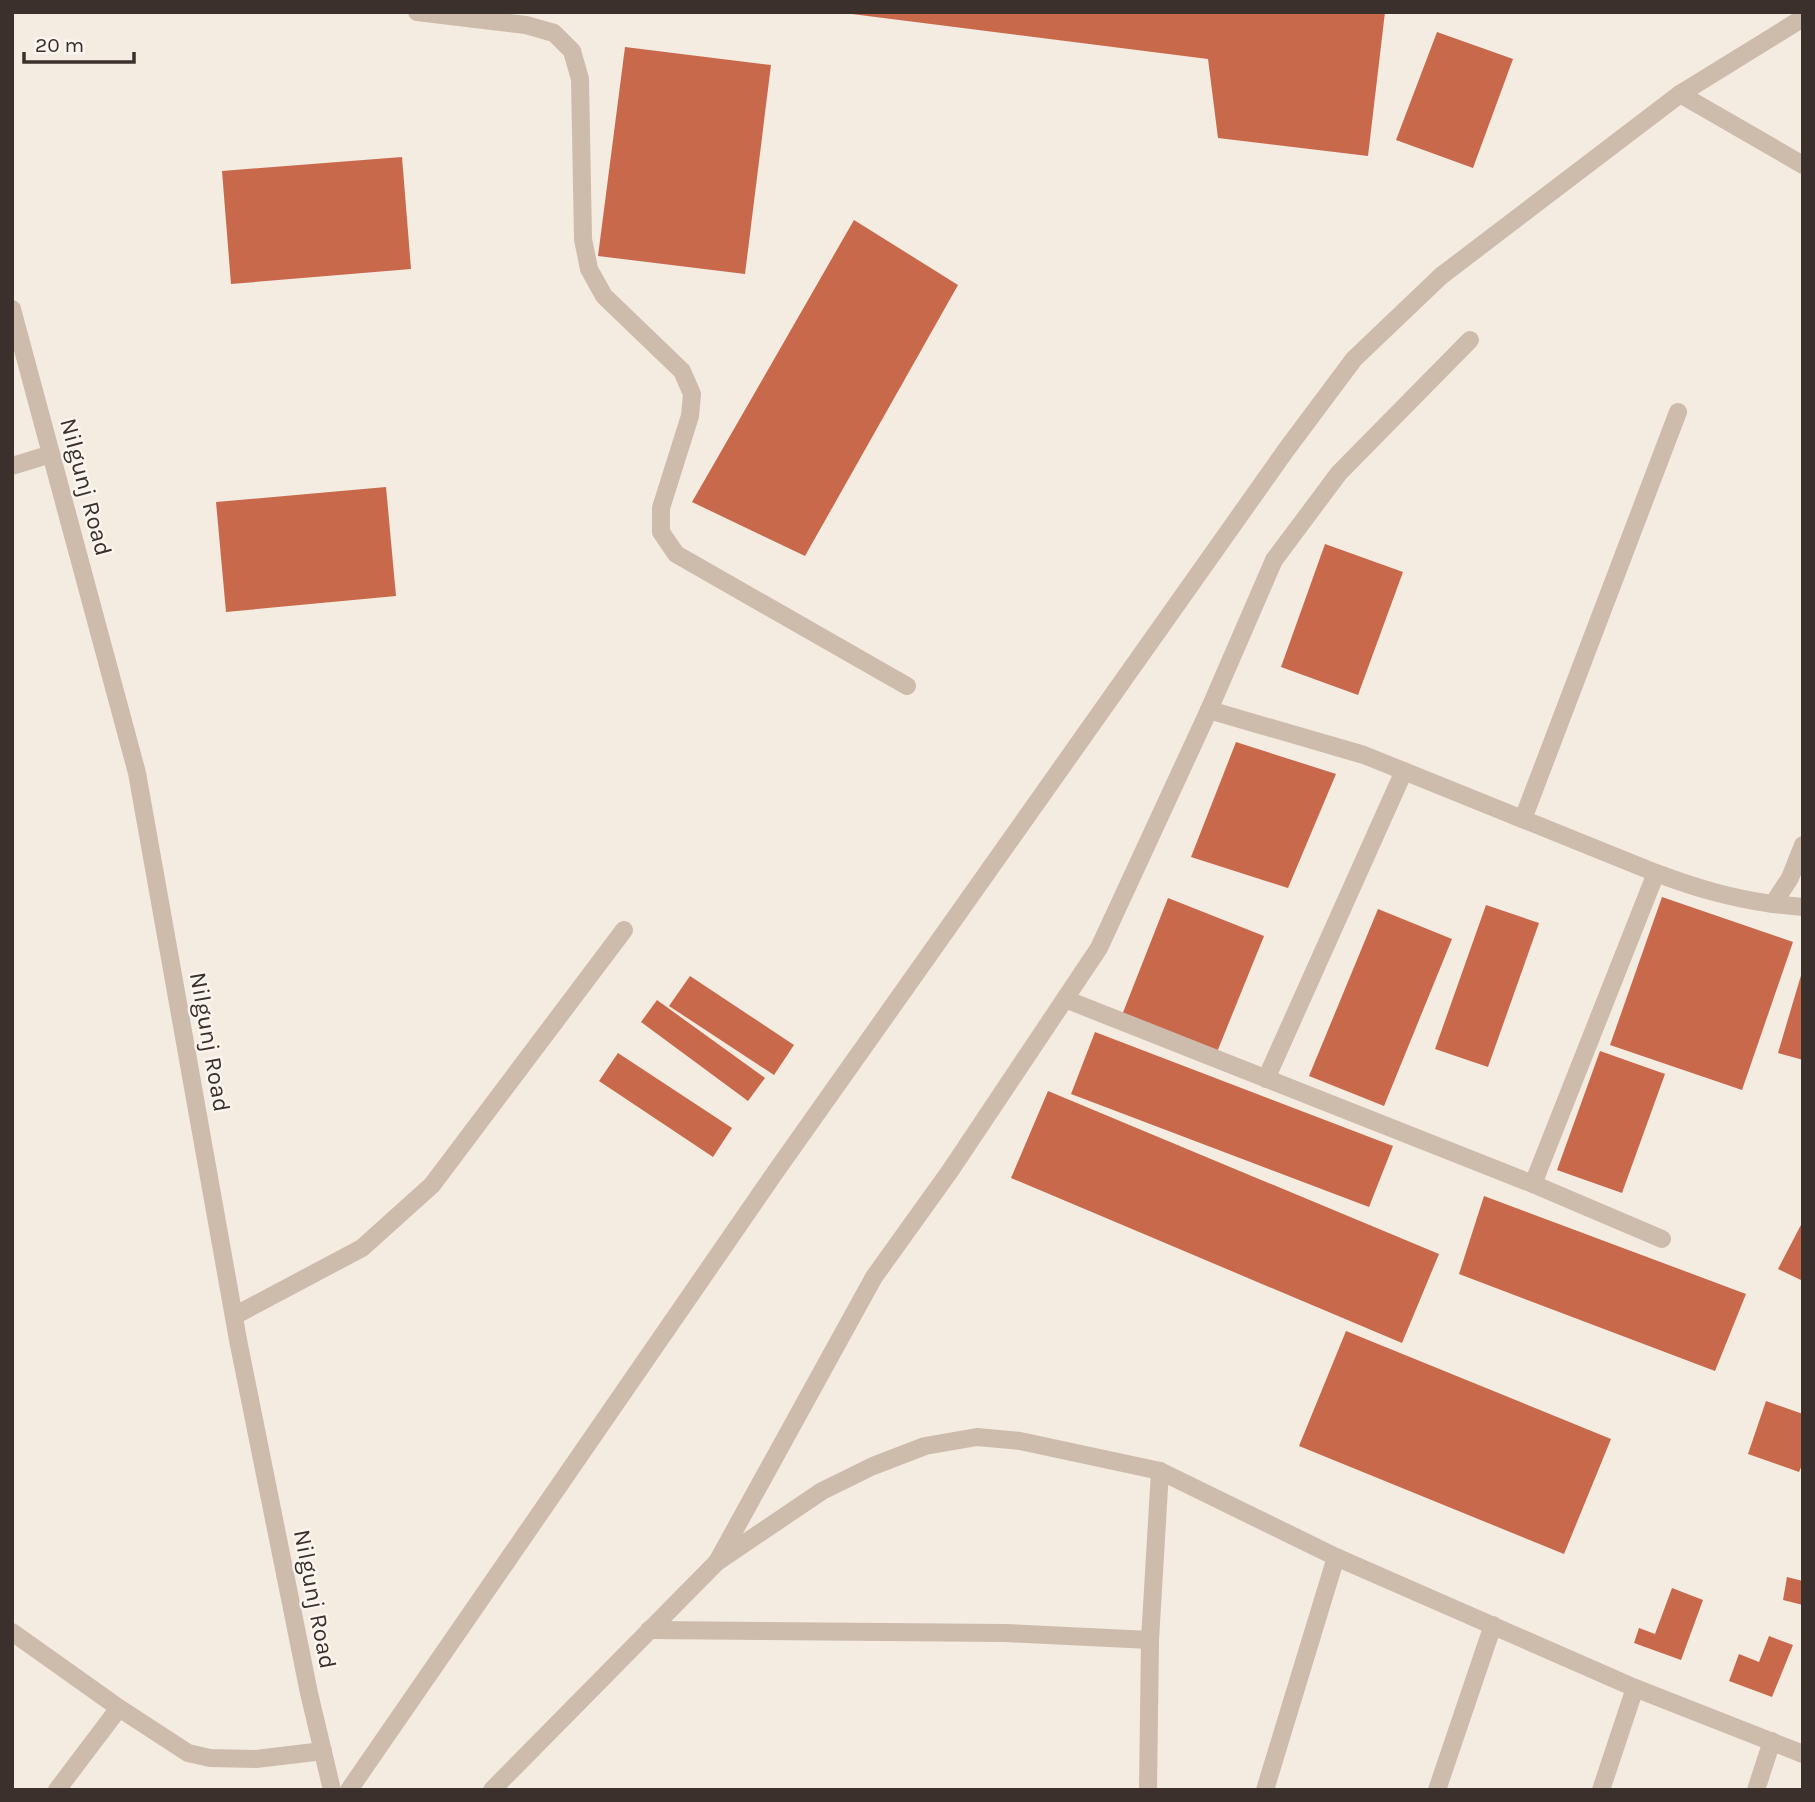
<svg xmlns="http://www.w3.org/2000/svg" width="1815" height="1802" font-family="Karla,sans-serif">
  <rect width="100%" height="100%" fill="#f4ebe1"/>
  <g fill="#c8694b">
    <path d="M836,12H1385L1368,156L1218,138L1208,59Z"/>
    <path d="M1437,32L1513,59L1473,168L1396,140Z"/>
    <path d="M625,47L771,65L745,274L598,256Z"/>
    <path d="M402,157L411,269L231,284L222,171Z"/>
    <path d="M854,220L958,285L805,556L692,502Z"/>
    <path d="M386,487L396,596L226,612L216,502Z"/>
    <path d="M1325,544L1403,572L1358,695L1281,667Z"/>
    <path d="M1236,742L1336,774L1288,888L1191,857Z"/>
    <path d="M1662,897L1793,942L1742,1090L1610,1045Z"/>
    <path d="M1168,898L1264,936L1217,1052L1122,1015Z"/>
    <path d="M1486,905L1539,923L1488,1067L1435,1049Z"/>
    <path d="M1378,909L1452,939L1384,1106L1309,1076Z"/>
    <path d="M1802,972H1803V1060L1778,1053Z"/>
    <path d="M690,976L794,1045L774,1075L669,1006Z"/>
    <path d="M657,1000L765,1078L748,1101L641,1022Z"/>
    <path d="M1095,1032L1393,1146L1369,1207L1071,1094Z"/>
    <path d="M1600,1051L1665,1074L1622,1193L1557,1170Z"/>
    <path d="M618,1053L732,1128L713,1157L599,1081Z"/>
    <path d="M1048,1091L1439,1254L1402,1343L1011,1178Z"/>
    <path d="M1484,1196L1746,1294L1715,1371L1459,1274Z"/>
    <path d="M1803,1221V1281L1778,1269Z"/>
    <path d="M1346,1331L1611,1439L1564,1554L1299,1446Z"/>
    <path d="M1766,1401L1803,1414V1463L1799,1472L1748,1454Z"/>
    <path d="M1787,1577L1803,1581V1605L1783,1600Z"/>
    <path d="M1672,1588L1703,1600L1681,1660L1634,1643L1639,1628L1655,1634Z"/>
    <path d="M1769,1636L1793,1645L1772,1697L1729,1681L1739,1654L1759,1662Z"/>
  </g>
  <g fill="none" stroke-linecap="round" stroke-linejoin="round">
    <g stroke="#cdbbac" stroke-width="18">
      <path d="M1680,94L1803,165"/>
      <path d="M12,466L51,454"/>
      <path d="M1209,710L1274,560L1339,473L1470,340"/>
      <path d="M1523,819L1678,412"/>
      <path d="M1773,904L1803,907"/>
      <path d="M1065,999L1533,1184L1662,1239"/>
      <path d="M1266,1079L1404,771"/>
      <path d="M1533,1184L1656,873"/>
      <path d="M234,1316L362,1248L432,1185L624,930"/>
      <path d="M717,1562L874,1277L950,1171L1099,948L1209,710L1364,755L1656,873C1696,888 1730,898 1773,904L1790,878L1803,845"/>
    </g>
    <g stroke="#cdbbac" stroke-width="18">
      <path d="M417,12L526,25L554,33L572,51L580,79L583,239L589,269L604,296L682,371L692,394L690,416L661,508V532L676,554L907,686"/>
      <path d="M649,1630L1005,1633L1150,1640"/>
      <path d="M12,1632L119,1708L57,1790"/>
      <path d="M119,1708L188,1753L210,1758L256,1759L323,1751"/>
      <path d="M1148,1790L1150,1640L1160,1471"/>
      <path d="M1265,1790L1336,1557"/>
      <path d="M1437,1790L1493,1625"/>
      <path d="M1601,1790L1635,1688"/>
      <path d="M1756,1790L1772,1741"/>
    </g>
    <g stroke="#cdbbac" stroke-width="18">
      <path d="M12,309L137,773L238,1340L309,1693L332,1790"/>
      <path d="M349,1790L774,1174L1286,450L1354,359L1441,276L1680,94L1803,18"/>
      <path d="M492,1790L717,1562L822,1491L873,1466L925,1446L977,1437L1020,1441L1160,1471L1336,1557L1635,1688L1803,1754"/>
    </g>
  </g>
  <g text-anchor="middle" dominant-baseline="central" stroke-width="5" stroke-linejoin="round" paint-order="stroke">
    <g font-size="24" fill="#3b302b" stroke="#fbf5ee">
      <text transform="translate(86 487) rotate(75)">Nilgunj Road</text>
      <text transform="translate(210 1042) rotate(80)">Nilgunj Road</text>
      <text transform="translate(315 1599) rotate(79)">Nilgunj Road</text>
    </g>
  </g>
  <rect width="1815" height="1802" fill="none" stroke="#3b302b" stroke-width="28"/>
  <path d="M24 52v10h110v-10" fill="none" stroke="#3b302b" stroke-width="3.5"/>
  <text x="35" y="52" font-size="21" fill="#3b302b" stroke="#fbf5ee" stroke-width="5" paint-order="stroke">20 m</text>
</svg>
